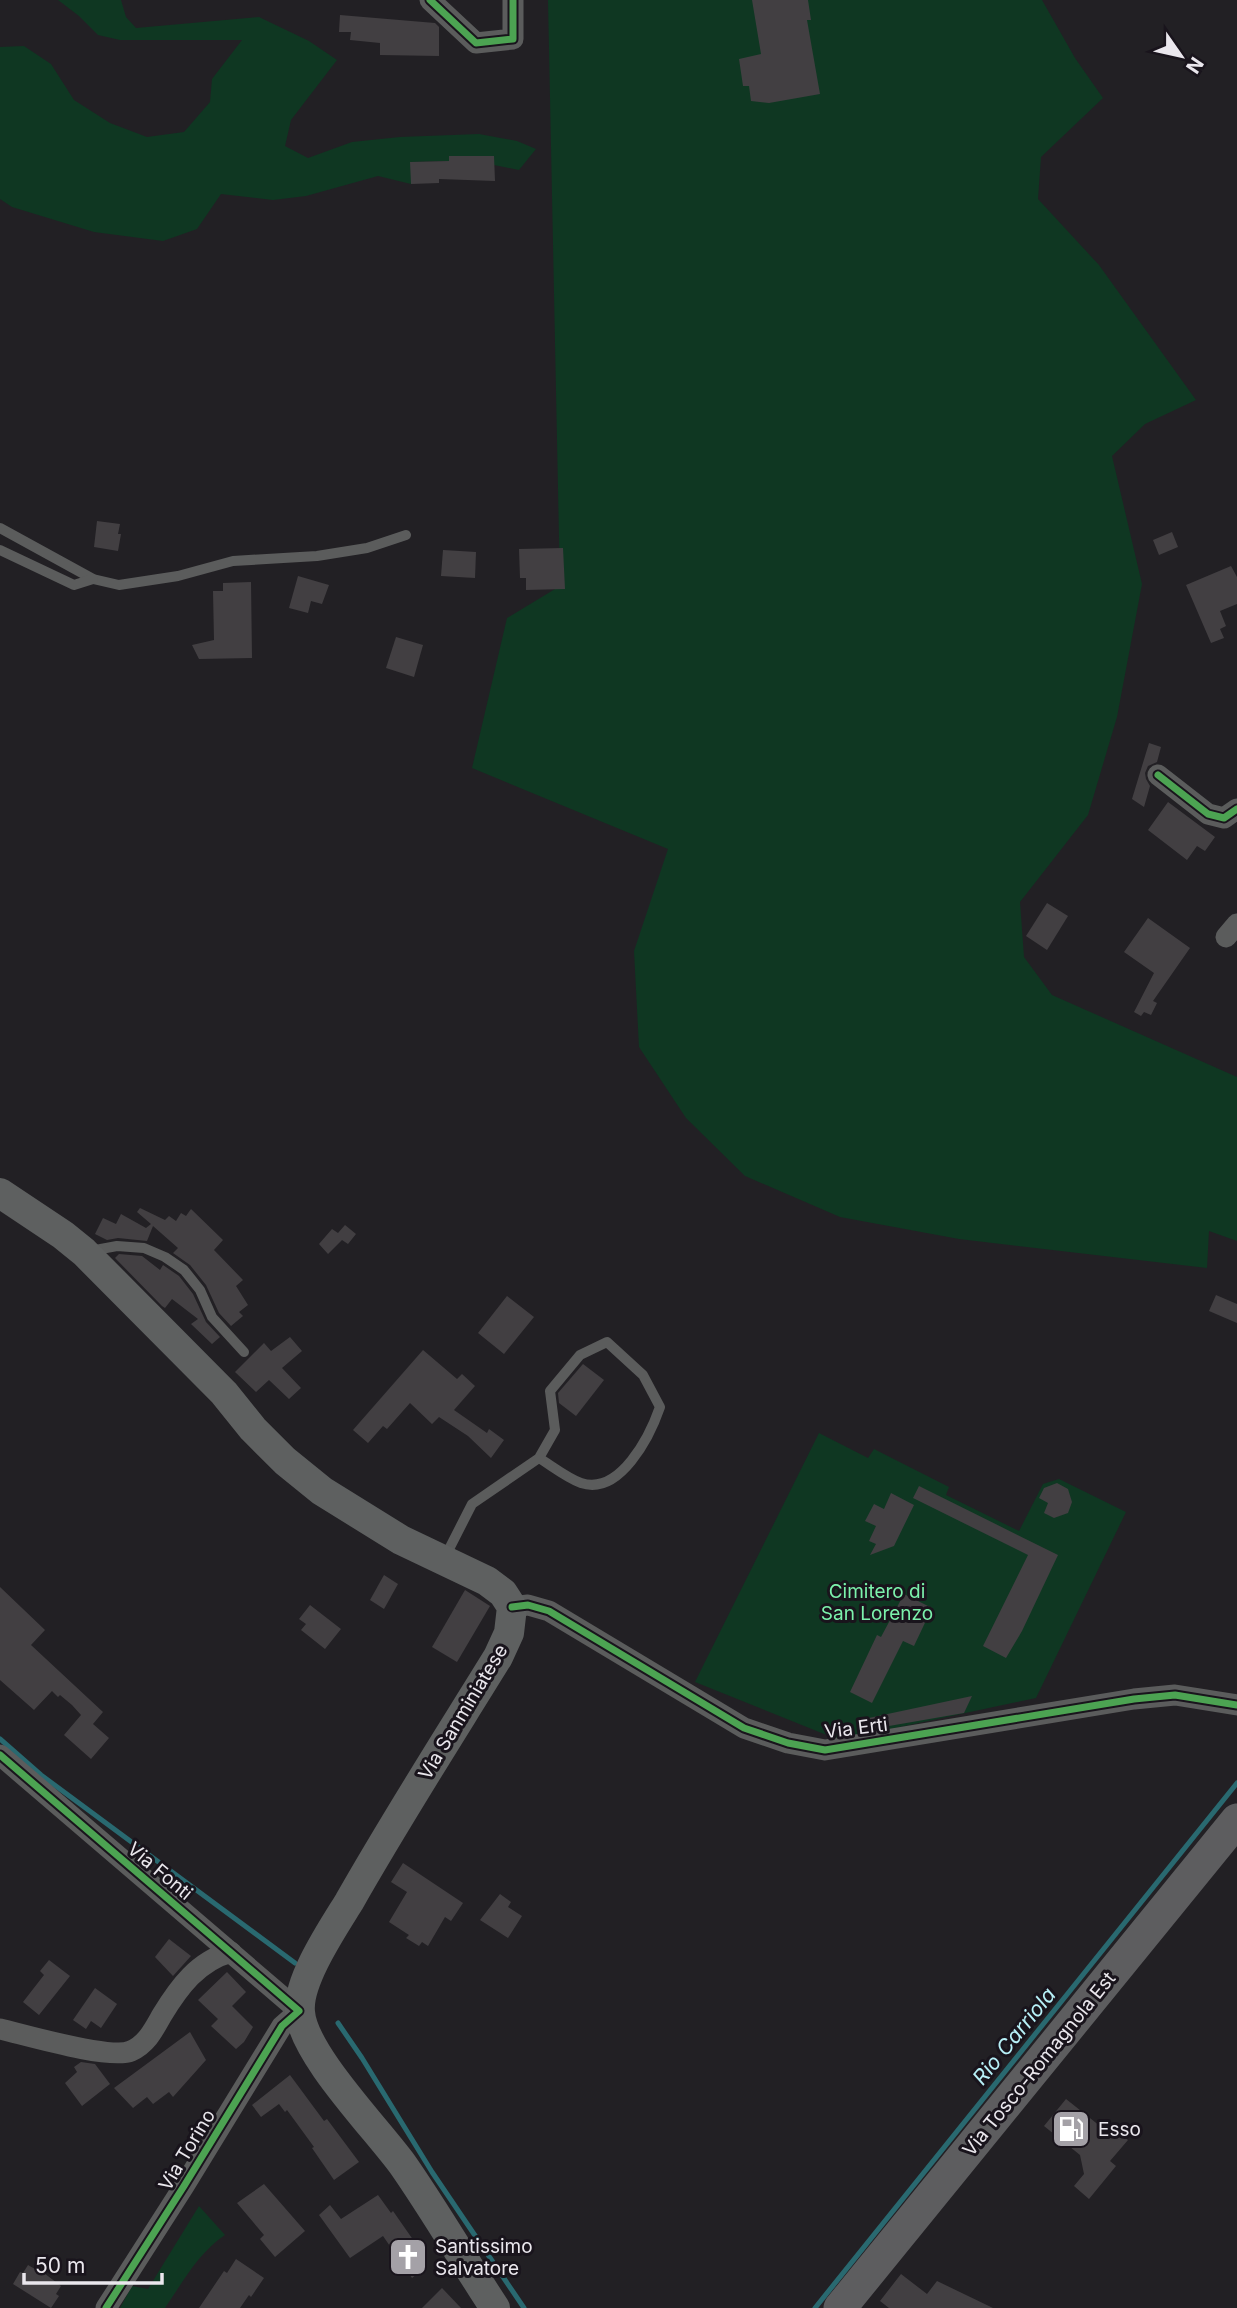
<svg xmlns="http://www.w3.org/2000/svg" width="1237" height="2308" font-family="Inter,sans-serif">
  <rect width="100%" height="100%" fill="#222024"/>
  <g fill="#0f3722">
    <path d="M58,0H121L126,17L136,28L259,17L309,41L337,60L291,120L285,146L308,158L352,142L400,137L479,134L517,141L536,149L519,170L494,165V156H450L449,161L411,162V184L378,176L306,196L273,200L221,194L197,229L163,241L94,232L12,207L0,199V47L24,46L51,64L74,100L110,123L147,137L184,132L210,102L212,79L242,40H120L98,35L79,16Z"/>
    <path d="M548,0H1042L1075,58L1103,98L1041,157L1038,199L1099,265L1196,400L1145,424L1112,456L1142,584L1117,717L1088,815L1020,902L1024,957L1052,995L1237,1077V1241L1209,1231L1207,1268L959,1239L840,1217L745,1176L686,1118L639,1047L634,951L668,849L472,768L507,618L560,586Z"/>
    <path d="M819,1433L868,1458L874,1449L949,1487L946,1495L1019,1531L1043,1484L1059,1479L1126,1512L1036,1698L839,1740L695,1682Z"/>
    <path d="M199,2206L225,2235C198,2253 183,2282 165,2308H120L132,2286L148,2289Z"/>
  </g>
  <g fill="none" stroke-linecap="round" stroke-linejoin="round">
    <g stroke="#296970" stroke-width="5">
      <path d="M0,1739L41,1775L295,1963"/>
      <path d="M338,2023L362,2058L432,2172L524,2308"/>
      <path d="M815,2308L1237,1783"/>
    </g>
  </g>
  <g fill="#423f42">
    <path d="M752,0H808L811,20H807L820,94L769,103L751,101L749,86H743L739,59L761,54Z"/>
    <path d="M340,15L435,23L439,27V56L380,55V43L350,40L351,32H339Z"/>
    <path d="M449,156H494L495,181L439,179V183L411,184L410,162L449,161Z"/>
    <path d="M97,521L120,524L118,534H121L118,551L94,547Z"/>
    <path d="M1172,532L1178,547L1159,555L1153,540Z"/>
    <path d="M563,548L565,589L526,590V578H520L519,549Z"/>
    <path d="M443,550L476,552L475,578L441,576Z"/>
    <path d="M1231,566L1237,577V604L1220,611L1226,626L1220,629L1224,638L1211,643L1186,585Z"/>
    <path d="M298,576L329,585L322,604L311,601L308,613L289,608Z"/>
    <path d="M251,582L252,658L199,659L192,645L214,640L213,591H223V583Z"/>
    <path d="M396,637L423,645L414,677L386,668Z"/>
    <path d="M1149,743L1161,747L1157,762L1148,766L1145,773L1146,779L1150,786L1144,807L1132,799Z"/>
    <path d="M1168,802L1215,837L1205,851L1197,846L1187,860L1148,830Z"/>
    <path d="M1047,903L1068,916L1047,950L1026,936Z"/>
    <path d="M1148,918L1190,948L1153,1001L1157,1003L1151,1015L1144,1012L1141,1016L1134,1012L1154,973L1124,952Z"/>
    <path d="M140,1208L165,1220L169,1216L176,1221L181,1213L186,1216L191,1209L223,1240L214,1250L243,1280L236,1286L248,1305L239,1312L243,1316L231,1326L219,1313L206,1285L190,1265L173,1253L178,1248L153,1226L147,1241L118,1238L107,1240L95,1234L103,1218L116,1224L121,1214L146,1228L151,1224L137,1212Z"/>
    <path d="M345,1225L356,1234L348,1244L342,1240L328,1254L319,1244L332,1229L338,1233Z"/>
    <path d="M119,1254L142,1256L160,1270L163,1265L179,1276L193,1294L206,1322L220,1337L212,1344L191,1324L198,1319L172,1299L165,1308L162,1306L115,1258Z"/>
    <path d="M1216,1295L1237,1304V1323L1209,1311Z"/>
    <path d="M507,1296L534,1317L504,1354L478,1333Z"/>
    <path d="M290,1337L302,1351L282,1368L301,1388L289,1399L269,1380L256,1392L235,1372L264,1343L271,1351Z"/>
    <path d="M423,1350L457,1379L462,1374L475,1386L454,1410L487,1433L489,1429L504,1440L491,1458L468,1436L439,1417L432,1424L410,1403L387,1429L383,1426L368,1443L353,1430Z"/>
    <path d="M583,1364L604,1380L576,1416L559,1403L558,1393Z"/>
    <path d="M1057,1483L1068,1489L1072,1502L1068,1513L1054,1518L1044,1513L1048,1503L1039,1498L1044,1488Z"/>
    <path d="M919,1486L1058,1555L1022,1631L1006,1658L983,1646L1028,1555L913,1498Z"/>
    <path d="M891,1493L914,1505L894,1546L870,1555L876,1544L869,1541L876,1526L865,1521L874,1504L884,1509Z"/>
    <path d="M384,1575L398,1584L384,1609L370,1600Z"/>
    <path d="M0,1587L45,1630L31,1645L103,1712L93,1724L109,1738L91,1759L64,1735L81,1715L72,1705L60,1695L58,1697L52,1691L34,1710L0,1680Z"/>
    <path d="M465,1590L490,1606L457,1662L432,1647Z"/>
    <path d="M904,1594L932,1608L914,1646L903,1641L872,1703L850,1692L877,1635L881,1637Z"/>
    <path d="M310,1605L341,1629L325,1649L301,1630L306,1624L299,1619Z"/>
    <path d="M972,1696L964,1713L866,1730L864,1719Z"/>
    <path d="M403,1863L463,1903L451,1921L445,1917L428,1946L422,1942L419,1946L406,1938L409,1935L389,1922L407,1892L391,1882Z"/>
    <path d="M500,1894L511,1902L508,1907L522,1916L508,1938L480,1920Z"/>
    <path d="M169,1939L191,1956L173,1976L155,1957Z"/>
    <path d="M49,1960L70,1976L39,2015L23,2002L44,1975L40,1971Z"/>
    <path d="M227,1972L246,1992L232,2006L253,2027L244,2042L236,2049L211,2026L218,2019L198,2000Z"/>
    <path d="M95,1988L117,2004L101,2028L91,2021L86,2029L73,2020Z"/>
    <path d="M190,2032L206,2060L173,2097L169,2092L153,2104L147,2097L133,2108L114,2088Z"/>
    <path d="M81,2062L95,2064L110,2084L82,2106L65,2083L77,2072L74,2067Z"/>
    <path d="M290,2075L324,2121L327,2119L359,2162L334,2180L312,2148L314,2147L287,2110L285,2112L279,2104L261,2117L252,2105Z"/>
    <path d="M1066,2099L1105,2130L1110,2125L1128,2140L1110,2161L1116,2166L1089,2199L1074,2186L1084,2174L1080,2155L1044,2126Z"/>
    <path d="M264,2184L305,2231L275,2257L260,2239L264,2235L237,2203Z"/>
    <path d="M378,2195L391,2213L393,2211L416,2244L412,2247L426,2267L412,2278L383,2236L350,2258L319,2215L330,2205L341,2219Z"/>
    <path d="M236,2259L264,2278L251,2297L249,2295L240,2308H199L224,2271L227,2273Z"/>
    <path d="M28,2265L35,2269L36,2267L61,2286L56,2294L59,2296L51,2308L13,2284L20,2272L23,2273Z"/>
    <path d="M901,2274L927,2294L937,2281L993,2308H889L880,2301Z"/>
    <path d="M442,2288L461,2308H422Z"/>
  </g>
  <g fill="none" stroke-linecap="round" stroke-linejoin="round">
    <g stroke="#5b5c5c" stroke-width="10">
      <path d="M0,528L93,579L119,585L178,576L233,561L317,556L367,548L406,535"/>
      <path d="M0,550L74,585L93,579"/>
      <path d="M90,1251L117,1246L144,1248L165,1257L184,1270L200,1290L212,1317L244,1352"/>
      <path d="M445,1557L472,1504L539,1458L555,1430L550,1391L580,1355L607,1342L643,1375L660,1407C650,1436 620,1496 581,1483C567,1478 552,1466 539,1458"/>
    </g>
    <g stroke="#5b5c5c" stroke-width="21">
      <path d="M430,0L476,43L513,39V0"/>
      <path d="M1158,775L1208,814L1224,818L1237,809"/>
      <path d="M1226,937L1237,924"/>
      <path d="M512,1607L528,1605L549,1611L744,1728L788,1743L825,1750L1134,1699L1175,1695L1237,1705"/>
      <path d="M0,1755L299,2011L282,2026L184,2186L106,2308"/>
      <path d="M0,2029C26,2035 110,2060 131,2051C147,2044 154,2029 162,2015C179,1987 198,1961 231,1952"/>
    </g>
    <path stroke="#5e6060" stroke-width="30" d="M0,1193L63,1235L84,1252L224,1393L253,1429L285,1461L322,1491L401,1540L487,1581L503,1593L512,1607L509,1633L498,1657C448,1738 396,1819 349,1902C333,1928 297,1981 300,2012C303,2054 377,2129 403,2165C435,2211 464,2261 495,2308"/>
    <path stroke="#5d5d5f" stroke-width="33" d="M840,2308L1237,1820"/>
    <defs>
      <g id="cycleway">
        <path d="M430,0L476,43L513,39V0"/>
        <path d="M1158,775L1208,814L1224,818L1237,809"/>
        <path d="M512,1607L528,1605L549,1611L744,1728L788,1743L825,1750L1134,1699L1175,1695L1237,1705"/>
        <path d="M0,1755L299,2011L282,2026L184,2186L106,2308"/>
      </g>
    </defs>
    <use href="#cycleway" stroke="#19141c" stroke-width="11"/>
    <use href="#cycleway" stroke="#4ca352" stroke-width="7"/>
  </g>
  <defs>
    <symbol id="fuel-square" viewBox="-11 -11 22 22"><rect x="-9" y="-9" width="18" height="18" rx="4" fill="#a4a1a7" stroke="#19141c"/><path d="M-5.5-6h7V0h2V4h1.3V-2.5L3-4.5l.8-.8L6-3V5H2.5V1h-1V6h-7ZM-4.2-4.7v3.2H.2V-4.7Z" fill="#fff"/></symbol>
    <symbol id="church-square" viewBox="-11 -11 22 22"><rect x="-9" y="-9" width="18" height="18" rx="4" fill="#a4a1a7" stroke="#19141c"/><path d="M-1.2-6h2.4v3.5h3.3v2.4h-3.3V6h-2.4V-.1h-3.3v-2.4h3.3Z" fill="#fff"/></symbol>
  </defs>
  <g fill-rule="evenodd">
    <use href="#fuel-square" x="1049" y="2107" width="44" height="44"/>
    <use href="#church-square" x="386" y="2235" width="44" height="44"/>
  </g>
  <g text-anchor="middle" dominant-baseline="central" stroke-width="6" stroke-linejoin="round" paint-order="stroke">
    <g font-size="19" fill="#7cf2ac" stroke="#19141c">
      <text x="877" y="1591">Cimitero di<tspan x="877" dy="22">San Lorenzo</tspan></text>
    </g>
    <g font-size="19" fill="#eae7ed" stroke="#19141c">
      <text transform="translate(463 1712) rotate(-59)">Via Sanminiatese</text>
      <text transform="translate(856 1728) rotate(-7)">Via Erti</text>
      <text transform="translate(160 1871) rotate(40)">Via Fonti</text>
      <text transform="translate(1039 2064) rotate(-51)">Via Tosco-Romagnola Est</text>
      <text transform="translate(187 2150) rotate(-59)">Via Torino</text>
    </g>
    <g font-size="19" fill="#eae7ed" stroke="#19141c" text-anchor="start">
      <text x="1098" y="2129">Esso</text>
      <text x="435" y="2246">Santissimo<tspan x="435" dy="22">Salvatore</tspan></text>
    </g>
    <g font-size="21" font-style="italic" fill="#b7f0f7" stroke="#19141c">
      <text transform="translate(1014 2036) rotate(-51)">Rio Carriola</text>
    </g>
  </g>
  <g transform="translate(1181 56) rotate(124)" stroke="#19141c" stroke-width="5" paint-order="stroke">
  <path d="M0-5L12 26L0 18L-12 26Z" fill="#eae7ed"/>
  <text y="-10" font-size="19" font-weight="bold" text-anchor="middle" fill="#eae7ed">N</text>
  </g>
  <path d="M24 2273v10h138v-10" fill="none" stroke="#eae7ed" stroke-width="3.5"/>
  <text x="35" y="2273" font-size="21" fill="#eae7ed" stroke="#19141c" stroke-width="5" paint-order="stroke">50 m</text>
</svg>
